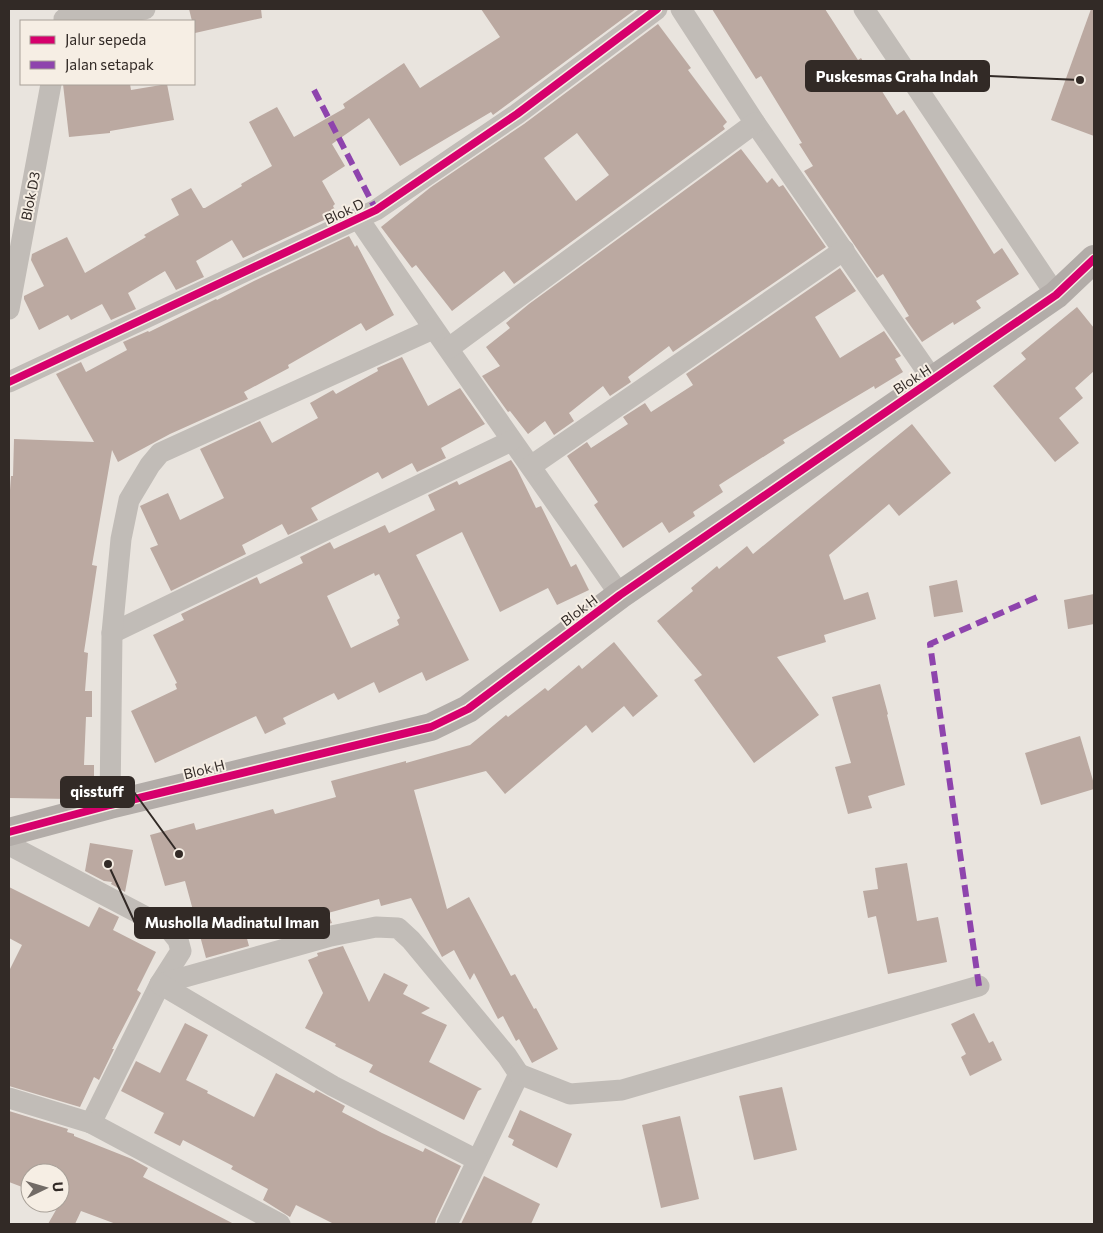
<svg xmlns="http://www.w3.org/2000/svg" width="1103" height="1233" font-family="Commissioner,sans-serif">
  <rect width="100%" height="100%" fill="#e9e4de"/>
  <g fill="#bba9a1" fill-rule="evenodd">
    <path d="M189,9H261L262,18L195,33L194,21H192Z"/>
    <path d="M481,9H636L493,115L491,112L400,166L369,118L332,144L345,166L322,181L335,204L333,206L337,214L243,258L232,240L196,261L204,277L176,290L165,271L128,293L136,309L111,320L102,304L71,320L68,315L39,330L24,299V296L44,286L31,260L32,254L67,237L85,273L146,237L144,235L179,215L171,199L191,188L203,208H205L242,186L241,184L272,166L249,122L277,107L294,137L345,108L343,104L404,63L420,88L500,37Z"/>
    <path d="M712,9H825L858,60L861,58L897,115L904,110L994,254L1002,248L1019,274L976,301L981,308L954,325L953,322L922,342L905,318L909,316L883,274L877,278L804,171L813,166L799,144L802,143L761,76L756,79Z"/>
    <path d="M1091,9H1094V136L1051,120Z"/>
    <path d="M658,24L691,68L688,70L727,122L723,126L725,129L514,284L504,271L452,311L416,265L412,268L381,227L431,187L524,124ZM577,133L609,175L576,201L544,158Z"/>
    <path d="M63,84H130L131,90L167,84L174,120L110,131V133L69,137Z"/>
    <path d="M741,149L767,183L772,178L779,187L783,185L826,247L673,352L669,346L628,377L631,382L610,396L603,386L569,413L574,421L554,435L545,421L528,434L510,411L508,412L482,376L500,366L486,347L510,328L506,323L529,304Z"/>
    <path d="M349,236L355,247L357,245L394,315L366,331L361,323L288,365L289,368L244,392L248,399L170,434L118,462L112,450L92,565L97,566L84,652L88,653L85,691H92V717H86L84,765H94V793L71,799L9,798V504L11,476H13L14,439L94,442L56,374L81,362L86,372L127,350L123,342L148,331L149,332L216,299L217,300L254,281Z"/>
    <path d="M840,268L856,291L815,317L840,358L884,331L901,356L895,359L903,372L875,389L874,386L783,440L785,443L719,485L723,492L693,512L695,516L669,533L662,522L623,548L594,505L598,502L567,456L587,442L591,448L628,424L623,417L645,403L651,412L693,385L686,374Z"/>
    <path d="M1077,307L1094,328V371L1075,388L1083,398L1059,418L1079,443L1055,462L993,386L1026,359L1021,353Z"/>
    <path d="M402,357L428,406L460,388L485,424L441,448L446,458L417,472L412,463L382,479L378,472L311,508L318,520L288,535L282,524L242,545L246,554L171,591L150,548L158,545L140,506L168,493L180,520L224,498L200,449L260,421L272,443L318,418L310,403L333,390L336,394L378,371L377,368Z"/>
    <path d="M912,424L951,473L899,516L889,504L829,555L844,600L868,592L876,619L824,635L826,642L777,657L819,715L754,763L694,680L702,675L657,621L693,591L691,588L717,566L719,569L747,546L753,554Z"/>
    <path d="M511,460L517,469L536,508L541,506L571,567L576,564L589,590L557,605L548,588L500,612L462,532L416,555L469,660L426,681L422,672L379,693L374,682L338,700L334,693L283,718L286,724L265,734L256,716L155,763L131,711L177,689L175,684L177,683L153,635L184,620L181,614L257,577L260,584L303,563L300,557L330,542L334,549L385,525L389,533L435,510L428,495L457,481L459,485ZM374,573L375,576L379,574L400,618L397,620L399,625L351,648L327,596Z"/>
    <path d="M957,580L963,612L934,617L929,586Z"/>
    <path d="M1094,594V624L1068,629L1064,600Z"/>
    <path d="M614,642L658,696L633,717L624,706L592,733L586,725L505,794L486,771L414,790L447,909L469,897L511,976L515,974L534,1009L536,1008L558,1049L532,1063L519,1039L516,1041L503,1016L498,1019L474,973L470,980L454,950L442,957L411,898L381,906L379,899L328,913L332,923L311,929L308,918L246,935L249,946L206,958L185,881L165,886L150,835L194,823L196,830L273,809L275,814L336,797L331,781L406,761V763L470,745L506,715L508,717L545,688L548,691L579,665L582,669Z"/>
    <path d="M880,684L888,714L887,715L905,785L868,796L872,808L848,814L835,767L851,763L832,697Z"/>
    <path d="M1080,736L1094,784V789L1041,805L1025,753Z"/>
    <path d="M90,843L133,850L125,892L111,884L112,882L104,881L85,871Z"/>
    <path d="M907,863L917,921L938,917L947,962L888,974L876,916L868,918L863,891L878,889L875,868Z"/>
    <path d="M9,887L89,927L99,907L119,917L113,930L156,952L137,990L141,993L112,1049H114L99,1080L94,1077L80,1107L9,1086V971L22,945L9,938Z"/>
    <path d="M343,946L369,1002L384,973L408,985L403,994L430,1008L421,1013L447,1025L429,1062L482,1089L478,1091L464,1120L369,1072L373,1065L335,1046L336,1044L305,1028L323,993L308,960L318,956L317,953Z"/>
    <path d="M974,1013L989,1043L993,1041L1002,1060L970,1076L961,1057L966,1054L951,1024Z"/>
    <path d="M185,1023L208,1035L186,1080L208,1091L207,1093L254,1117L276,1073L314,1093L316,1090L345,1106L342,1112L382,1133L423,1152L425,1148L461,1166L436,1219L435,1224H334L296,1205L290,1217L263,1200L268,1189L231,1169L233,1166L183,1140L180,1146L154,1133L164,1113L121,1091L136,1061L160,1073Z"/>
    <path d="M782,1087L797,1150L754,1160L739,1096Z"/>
    <path d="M520,1110L572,1134L557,1168L512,1145L514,1140L508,1137Z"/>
    <path d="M9,1111L68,1129L67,1132L74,1134V1136L132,1159L148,1168L143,1177L234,1224H116L81,1211L75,1224H48L60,1203V1173H30V1190L9,1182Z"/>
    <path d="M680,1116L699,1199L661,1208L642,1125Z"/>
    <path d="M484,1176L540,1204L531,1224H461Z"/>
  </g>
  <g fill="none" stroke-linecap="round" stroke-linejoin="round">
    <g stroke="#c1bcb7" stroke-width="21">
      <path d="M681,9L755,123L933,380"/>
      <path d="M864,9L1056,295"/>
      <path d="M64,19L145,9"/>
      <path d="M358,218C444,345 533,469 620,595"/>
      <path d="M9,309L51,84"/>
      <path d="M449,348L755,123"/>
      <path d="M9,382L376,210L517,114L657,9"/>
      <path d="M531,466L844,250"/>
      <path d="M112,633L511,441"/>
      <path d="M110,805L112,633L121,539L129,500L150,465L160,453L433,329"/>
      <path d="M9,845L169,929L178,940L181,951L160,984L91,1123"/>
      <path d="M160,984L331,936L376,927L398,928L411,940L507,1056L519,1074L447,1224"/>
      <path d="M160,984L333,1086L477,1160"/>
      <path d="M519,1074L570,1094L622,1090L979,986"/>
      <path d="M9,1098L91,1123L280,1224"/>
    </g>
    <path stroke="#b2aca8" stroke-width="28" d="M9,832L110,805L431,727L468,709L620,595L1056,295L1094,259"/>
    <g stroke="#8e44ad" stroke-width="6" stroke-dasharray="12 6" stroke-linecap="butt">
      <path d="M314,90L376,210"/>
      <path d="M979,986L930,644L1042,595"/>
    </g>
    <defs>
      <g id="cycleway">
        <path d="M9,382L376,210L517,114L657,9"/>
        <path d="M9,832L110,805L431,727L468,709L620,595L1056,295L1094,259"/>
      </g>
    </defs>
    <use href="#cycleway" stroke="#f6eee4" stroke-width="11"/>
    <use href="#cycleway" stroke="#d6006c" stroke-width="8"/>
  </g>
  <g text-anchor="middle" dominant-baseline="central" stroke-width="4" stroke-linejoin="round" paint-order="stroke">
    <g font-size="14" fill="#322a26" stroke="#f6eee4">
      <text transform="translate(30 196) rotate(-79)">Blok D3</text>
      <text transform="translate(344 211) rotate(-25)">Blok D</text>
      <text transform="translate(912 379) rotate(-33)">Blok H</text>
      <text transform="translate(579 610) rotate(-37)">Blok H</text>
      <text transform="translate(204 769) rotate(-14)">Blok H</text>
    </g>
  </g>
  <path fill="none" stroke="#322a26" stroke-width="2" d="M1080 80L989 76M179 854L134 792M108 864L135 923"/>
  <g fill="#322a26" stroke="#f6eee4" stroke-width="2">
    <circle cx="1080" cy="80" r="5"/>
    <circle cx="179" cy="854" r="5"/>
    <circle cx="108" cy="864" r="5"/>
  </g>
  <g fill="#322a26" stroke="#322a26" stroke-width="2">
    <rect x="806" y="61" width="183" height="30" rx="5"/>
    <rect x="61" y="777" width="73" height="30" rx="5"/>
    <rect x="135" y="908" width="194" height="30" rx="5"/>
  </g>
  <g font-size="15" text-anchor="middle" font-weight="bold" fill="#fff">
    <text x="897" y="82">Puskesmas Graha Indah</text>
    <text x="97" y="797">qisstuff</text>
    <text x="232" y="928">Musholla Madinatul Iman</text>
  </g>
  <rect width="1103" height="1233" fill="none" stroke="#322a26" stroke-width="20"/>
  <rect x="20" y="20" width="175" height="65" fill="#f6eee4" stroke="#a8a098"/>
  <rect x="30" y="36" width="25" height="8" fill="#d6006c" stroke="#a8a098"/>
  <text x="65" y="45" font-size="15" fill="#322a26">Jalur sepeda</text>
  <rect x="30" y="61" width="25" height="8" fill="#8e44ad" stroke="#a8a098"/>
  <text x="65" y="70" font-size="15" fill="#322a26">Jalan setapak</text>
  <g transform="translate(45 1188) rotate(85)"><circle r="24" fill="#f6eee4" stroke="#a8a098"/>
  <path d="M0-4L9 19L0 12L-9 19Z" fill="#726b66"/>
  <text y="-8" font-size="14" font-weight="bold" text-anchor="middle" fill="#322a26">U</text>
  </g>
</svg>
